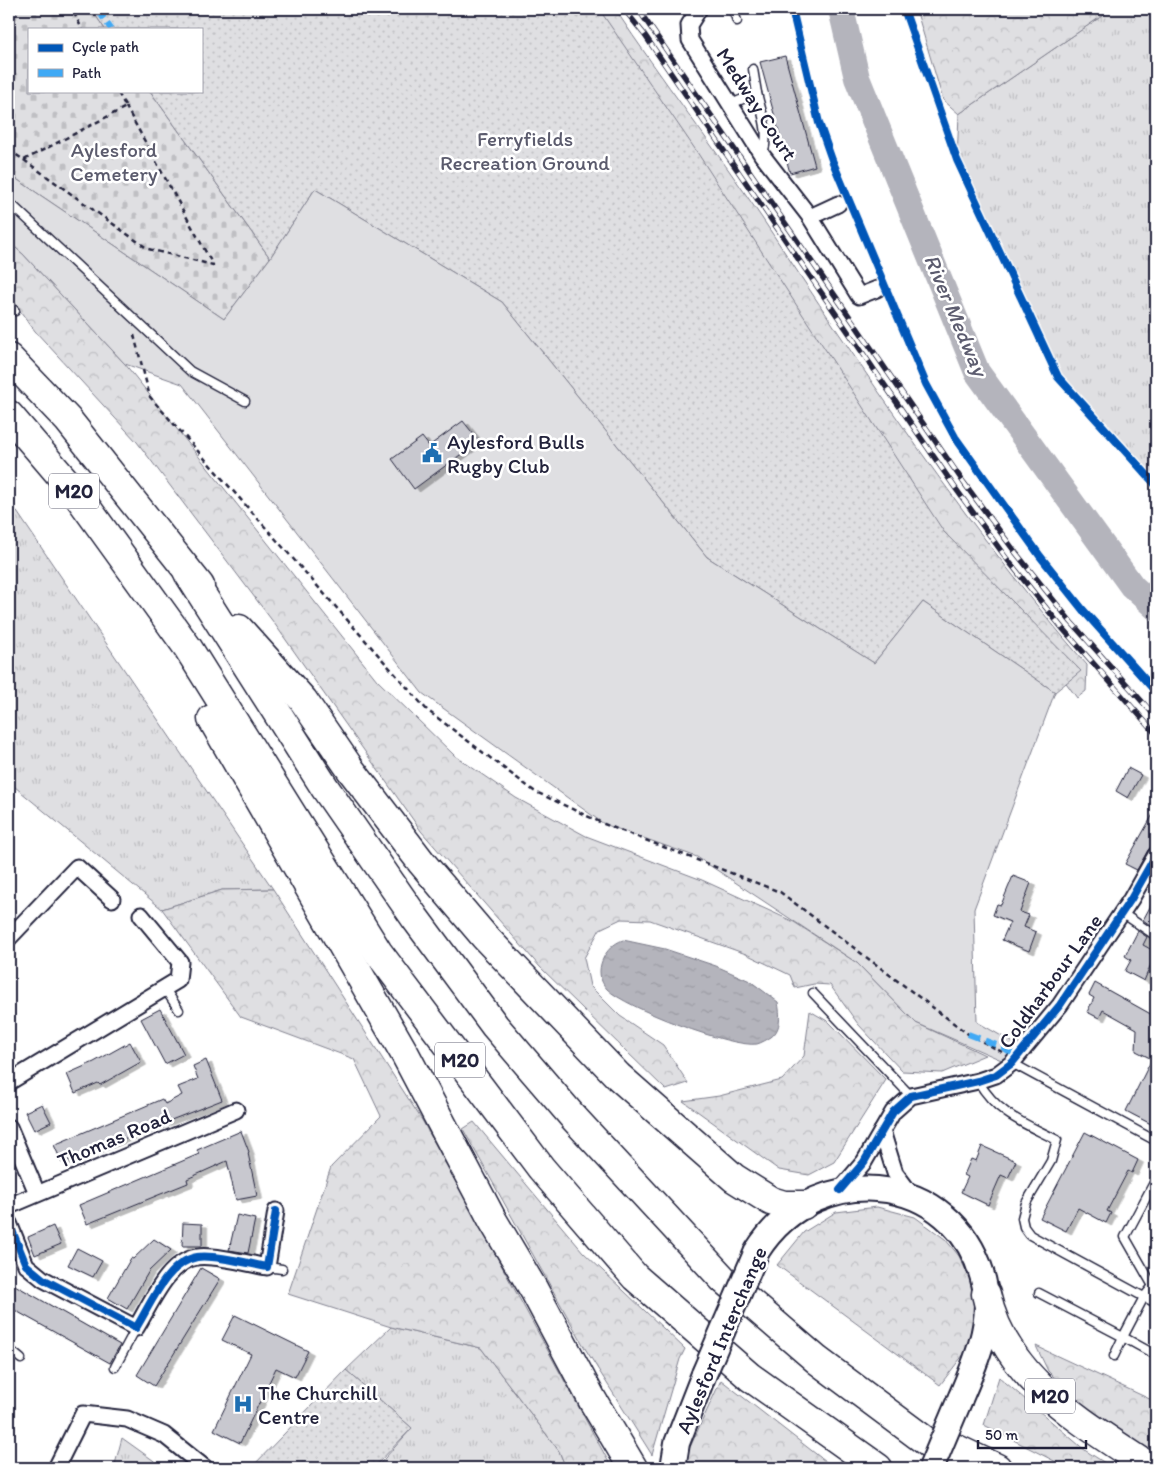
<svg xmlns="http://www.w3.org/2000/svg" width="1165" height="1477" font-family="Itim,sans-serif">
  <defs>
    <pattern id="grass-tufts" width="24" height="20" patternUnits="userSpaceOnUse" patternTransform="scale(1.25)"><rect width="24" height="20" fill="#dfdfe2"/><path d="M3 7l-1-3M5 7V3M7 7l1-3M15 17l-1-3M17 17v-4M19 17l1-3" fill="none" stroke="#bfbfc3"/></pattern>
    <pattern id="forest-crowns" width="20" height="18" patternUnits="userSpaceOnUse" patternTransform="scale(1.25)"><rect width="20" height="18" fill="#dfdfe2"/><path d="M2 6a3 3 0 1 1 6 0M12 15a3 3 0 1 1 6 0" fill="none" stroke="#bfbfc3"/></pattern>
    <pattern id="cemetery-stones" width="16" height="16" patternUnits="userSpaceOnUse" patternTransform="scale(1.25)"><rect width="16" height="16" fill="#dfdfe2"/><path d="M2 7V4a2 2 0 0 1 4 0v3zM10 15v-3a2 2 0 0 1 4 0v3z" fill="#bfbfc3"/></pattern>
    <pattern id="park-dots" width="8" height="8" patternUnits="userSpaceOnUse" patternTransform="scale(1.25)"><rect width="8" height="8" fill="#dfdfe2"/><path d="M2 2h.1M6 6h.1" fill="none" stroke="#bfbfc3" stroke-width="1.8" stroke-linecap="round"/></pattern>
    <pattern id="water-ripples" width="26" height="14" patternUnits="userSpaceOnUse" patternTransform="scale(1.25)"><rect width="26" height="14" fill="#b4b4bc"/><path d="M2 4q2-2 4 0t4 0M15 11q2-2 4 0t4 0" fill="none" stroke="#9a9aa2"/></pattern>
    <filter id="shadow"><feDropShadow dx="5.5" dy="3" stdDeviation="0" flood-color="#0004"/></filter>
  </defs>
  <rect width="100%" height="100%" fill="#fff"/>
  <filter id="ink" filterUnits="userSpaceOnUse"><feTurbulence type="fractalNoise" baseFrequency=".02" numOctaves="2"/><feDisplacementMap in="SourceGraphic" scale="10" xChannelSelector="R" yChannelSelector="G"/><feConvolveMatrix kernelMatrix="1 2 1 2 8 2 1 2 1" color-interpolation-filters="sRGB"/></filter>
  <g filter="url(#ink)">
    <g fill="url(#grass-tufts)" stroke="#80808e">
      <path d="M1112,9H1156V485L1058,377L957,160L959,114Z"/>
      <path d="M9,500L273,889L222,890L162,909L9,782Z"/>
      <path d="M391,1327L481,1348L559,1451L566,1468H376L412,1428L346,1370Z"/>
      <path d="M122,1438L164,1468H114Z"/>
    </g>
    <g fill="url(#forest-crowns)" stroke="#80808e">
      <path d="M562,9H615C662,80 714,147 762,218C864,372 966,526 1087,665L1086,691L1077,698L1059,673L1003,618L876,447L883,433L864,424Z"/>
      <path d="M916,9H1112L959,114L943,100Z"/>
      <path d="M9,242L23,254L125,364L377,680L454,755L516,798L586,836L702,880L794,922L857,963L916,1023L985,1055L942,1073L902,1071L858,1024L830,985L814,984L795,988L790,975L746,954L650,920L621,919L600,929L584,958L590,986L620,1016L663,1045L688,1083L666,1090L540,967L421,831L274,623L137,442L35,331L9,296Z"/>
      <path d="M273,889L422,1120L612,1468H566L559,1451L481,1348L391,1327L288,1294L331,1167L381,1116L354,1059L241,1017L162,909L222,890Z"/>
      <path d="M810,1011L829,1022L886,1080L834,1162L809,1175L779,1170L683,1101L719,1096L782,1080L804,1056Z"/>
      <path d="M474,1122L583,1252L685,1349L680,1359L652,1455L586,1350L463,1129Z"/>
      <path d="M877,1207L915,1217L945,1239L959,1256L972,1283L976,1318L967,1350L940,1385L777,1265L804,1232L836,1212Z"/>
      <path d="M1036,1346L1156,1402V1456L1084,1407L1048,1371Z"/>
      <path d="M999,1377L1086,1451L1113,1468H1068L984,1425Z"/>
      <path d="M721,1380L834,1468H685V1458Z"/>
    </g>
    <path fill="url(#cemetery-stones)" stroke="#80808e" d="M9,9H91L105,29H29V91H150L270,258L224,319L9,174Z"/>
    <g fill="url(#park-dots)" stroke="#80808e">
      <path d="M91,9H599L695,149L944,532L1081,671L1055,692L923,602L874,663L707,557L502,302L315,189L270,258L150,91H201V29H105Z"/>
      <path d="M346,1370L412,1428L373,1468H251Z"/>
    </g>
    <path fill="#dfdfe2" stroke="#80808e" d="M9,174L224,319L270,258L315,189L502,302L707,557L874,663L923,602L1055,692L974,909L977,1022L1019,1046L1006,1062L916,1023L857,963L697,857L604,824L422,693L182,384L125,364L23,254L9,242Z"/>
    <path fill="url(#water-ripples)" stroke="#7a7a88" d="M623,940L665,949L716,966L750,981L778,1002C780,1014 782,1029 771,1037C768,1039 761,1043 757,1044C731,1048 626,1008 607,989C591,972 605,946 623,940Z"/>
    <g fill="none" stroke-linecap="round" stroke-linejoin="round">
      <path stroke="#b4b4bc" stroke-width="26" d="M841,9L857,78L977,372L1132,586L1156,608"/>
    </g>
    <g fill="#c8c8cf" stroke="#22223b" filter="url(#shadow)">
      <path d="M785,56L815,166L790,173L760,62Z"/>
      <path d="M463,421L479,441L414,489L392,459L422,437L429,446Z"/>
      <path d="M1128,768L1141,775L1128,798L1116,791Z"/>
      <path d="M1156,809V841L1148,850L1137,870L1125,864Z"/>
      <path d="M1013,876L1031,883L1020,912L1029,915L1024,927L1036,932L1029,951L1002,940L1010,922L993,915L997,904L1001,905Z"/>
      <path d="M1156,896V920L1153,927L1143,920Z"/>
      <path d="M1138,931L1147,937L1143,945L1156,952L1144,981L1125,971L1131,960L1125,956Z"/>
      <path d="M1095,983L1156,1017V1113L1151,1124L1126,1111L1152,1059L1136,1051L1137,1029L1103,1010L1099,1018L1087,1012L1094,998L1089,995Z"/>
      <path d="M160,1009L184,1054L165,1064L141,1019Z"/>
      <path d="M130,1042L141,1062L100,1085L98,1083L75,1093L67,1074L94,1062Z"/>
      <path d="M206,1060L222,1100L62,1163L54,1145L162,1099L165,1104L182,1095L178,1087L198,1079L193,1066Z"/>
      <path d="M42,1104L51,1122L34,1130L25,1112Z"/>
      <path d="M241,1131L249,1152L248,1153L257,1196L236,1200L227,1161L187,1179L188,1183L87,1224L79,1205L199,1154L197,1150Z"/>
      <path d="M1085,1132L1138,1160L1132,1173L1128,1171L1107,1211L1111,1213L1106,1223L1078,1208L1066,1231L1040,1218Z"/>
      <path d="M982,1146L1016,1161L1008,1178L1001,1175L988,1205L961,1192L968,1177L964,1175L971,1159L976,1161Z"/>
      <path d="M237,1215L255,1219L248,1253L229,1250Z"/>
      <path d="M183,1223L202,1224V1246H182Z"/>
      <path d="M53,1226L61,1244L35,1255L28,1237Z"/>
      <path d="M154,1239L171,1250L149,1271L127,1309L108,1298L131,1258L133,1259Z"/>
      <path d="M77,1248L102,1261L93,1277L68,1265Z"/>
      <path d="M201,1268L220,1279L154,1386L137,1375Z"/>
      <path d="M13,1284L120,1345L110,1363L9,1307V1292Z"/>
      <path d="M235,1315L308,1351L295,1377L276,1368L240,1443L214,1430L251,1354L222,1340Z"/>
    </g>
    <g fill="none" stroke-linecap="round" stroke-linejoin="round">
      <defs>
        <g id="lane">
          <path d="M733,9L737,21"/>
          <path d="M757,93C762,114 770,133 763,154"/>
          <path d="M731,104L757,93L753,69"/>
          <path d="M9,202L190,371L245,401"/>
          <path d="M9,305L15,311"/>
          <path d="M1122,913L1156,936"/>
          <path d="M165,989L179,1010"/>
          <path d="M813,993L911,1096"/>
          <path d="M1012,1063L1156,1141"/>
          <path d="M978,1081C998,1115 1024,1123 1057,1140L1051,1161L1026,1203L1022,1218L1024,1227L1030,1235L1144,1297L1123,1337L1039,1293"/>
          <path d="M1156,1179L1125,1237L1153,1286L1156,1284"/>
          <path d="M267,1267L282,1269"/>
          <path d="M1153,1286L1144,1297L1156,1303"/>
          <path d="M9,1349L21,1359"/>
          <path d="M1114,1356L1123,1337L1152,1353"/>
          <path d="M115,1367L136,1328"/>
        </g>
        <g id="street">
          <path d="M699,9L689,25L690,40L762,155L810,217L838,204"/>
          <path d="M810,217L859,296L877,289"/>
          <path d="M9,938L77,867L112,899"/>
          <path d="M9,1082L178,980L180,962L141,915"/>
          <path d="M9,1127L37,1193"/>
          <path d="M882,1131L895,1173L913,1197"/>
          <path d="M840,1190L864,1162L893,1112L911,1096L978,1081L996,1075L1012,1063L1060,1005L1131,899L1156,855"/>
          <path d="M9,1206L236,1110"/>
          <path d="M9,1223L26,1265L43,1279L136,1328C151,1304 167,1262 197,1257C212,1254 251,1264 267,1267L276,1211"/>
          <path d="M56,1468L83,1414L127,1419L164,1435L205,1468"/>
        </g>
        <g id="primary">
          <path d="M757,1251C820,1152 967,1174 986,1293C991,1329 974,1366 960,1399"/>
          <path d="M673,1468L677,1443L704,1374"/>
        </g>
        <g id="highway">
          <path d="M9,358L68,420L200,586"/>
          <path d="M9,415L79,497L188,648L378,952L541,1168L635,1277L750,1377L878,1468"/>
          <path d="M188,573L325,788L415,918L495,1026L573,1117L723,1279L817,1360L962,1468"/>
          <path d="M239,629L303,700L351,770L422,863L484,936L618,1076L734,1178L771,1201L784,1205H803"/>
          <path d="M212,719L405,1054L492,1219L534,1290L593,1401L633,1468"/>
          <path d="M986,1294C1005,1380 1083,1422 1151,1468"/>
          <path d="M944,1443L997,1468"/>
        </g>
      </defs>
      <use href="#lane" stroke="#22223b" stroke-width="11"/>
      <use href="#street" stroke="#22223b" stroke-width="19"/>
      <use href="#primary" stroke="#22223b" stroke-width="28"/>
      <use href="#highway" stroke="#22223b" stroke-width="31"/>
      <g stroke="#22223b" stroke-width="2.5" stroke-dasharray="5 4" stroke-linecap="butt">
        <path d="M65,9L75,15L82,29"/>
        <path d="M9,150L24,160L126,107L117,91"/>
        <path d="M24,160L148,249L213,265L126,107"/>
        <path d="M134,335L150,397L427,710L534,791L604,824L780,892L968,1034L1002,1052"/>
      </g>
      <use href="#lane" stroke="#fff" stroke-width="8"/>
      <use href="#street" stroke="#fff" stroke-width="15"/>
      <use href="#primary" stroke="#fff" stroke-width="24"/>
      <use href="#highway" stroke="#fff" stroke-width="28"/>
      <defs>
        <g id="rail">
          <path d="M624,9L644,34L956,489L1007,559L1063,629L1156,734"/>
          <path d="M638,9L964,483L1016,553L1071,622L1156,717"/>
        </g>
      </defs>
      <use href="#rail" stroke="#22223b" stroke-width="5.5"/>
      <use href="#rail" stroke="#fff" stroke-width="4" stroke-dasharray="11" stroke-linecap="butt"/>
      <defs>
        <g id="primary-bridge">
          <path d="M704,1374L757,1251"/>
          <path d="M931,1468L960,1399"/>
        </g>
      </defs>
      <use href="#primary-bridge" stroke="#22223b" stroke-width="28" stroke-linecap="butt"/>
      <use href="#primary-bridge" stroke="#fff" stroke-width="24"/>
      <g stroke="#3fa9f5" stroke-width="6" stroke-dasharray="12 6" stroke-linecap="butt">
        <path d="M97,9L111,29"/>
        <path d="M968,1034L1002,1047L1017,1056"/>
      </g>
      <defs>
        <g id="cycleway">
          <path d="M792,9L819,123L832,160L926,384L955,437L1040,556L1083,610L1156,692"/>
          <path d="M904,9L957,160L1058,377L1156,485"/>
          <path d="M840,1190L864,1162L893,1112L911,1096L978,1081L996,1075L1012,1063L1060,1005L1131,899L1156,855"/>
          <path d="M9,1223L26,1265L43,1279L136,1328C151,1304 167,1262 197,1257C212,1254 251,1264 267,1267L276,1211"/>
        </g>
      </defs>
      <use href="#cycleway" stroke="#fff" stroke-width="11"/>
      <use href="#cycleway" stroke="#0057b8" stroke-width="8"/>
    </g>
  </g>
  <defs>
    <symbol id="civic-bare" viewBox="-9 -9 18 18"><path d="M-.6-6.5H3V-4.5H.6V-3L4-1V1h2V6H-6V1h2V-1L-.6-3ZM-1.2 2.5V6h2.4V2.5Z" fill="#1f6fb2" stroke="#fff" stroke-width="2.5" paint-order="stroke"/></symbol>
    <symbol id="hospital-bare" viewBox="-9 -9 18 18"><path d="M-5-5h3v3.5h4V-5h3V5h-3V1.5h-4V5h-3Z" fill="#1f6fb2" stroke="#fff" stroke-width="2.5" paint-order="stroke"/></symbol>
  </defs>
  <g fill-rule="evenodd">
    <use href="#civic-bare" x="418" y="439" width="28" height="28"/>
    <use href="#hospital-bare" x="229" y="1390" width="28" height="28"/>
  </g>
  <g text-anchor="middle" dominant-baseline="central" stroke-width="5" stroke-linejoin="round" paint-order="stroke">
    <g fill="#fff" stroke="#646476" stroke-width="1">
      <rect x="49" y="473.5" width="50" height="35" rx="4"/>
      <rect x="435" y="1042.5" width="50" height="35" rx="4"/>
      <rect x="1025" y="1378.5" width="50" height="35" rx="4"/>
    </g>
    <g font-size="20" font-weight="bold" fill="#22223b">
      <text x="74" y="491">M20</text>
      <text x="460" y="1060">M20</text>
      <text x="1050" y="1396">M20</text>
    </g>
    <g font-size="21" fill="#22223b" stroke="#fff">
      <text transform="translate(757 104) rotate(57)">Medway Court</text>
      <text transform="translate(1050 981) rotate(-54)">Coldharbour Lane</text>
      <text transform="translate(114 1138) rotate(-23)">Thomas Road</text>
      <text transform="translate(721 1340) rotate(-67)">Aylesford Interchange</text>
    </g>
    <g font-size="21" fill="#5b5b6d" stroke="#fff">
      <text x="525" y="138">Ferryfields<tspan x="525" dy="24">Recreation Ground</tspan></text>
      <text x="114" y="149">Aylesford<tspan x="114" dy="24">Cemetery</tspan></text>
    </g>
    <g font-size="21" fill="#22223b" stroke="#fff" text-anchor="start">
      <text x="447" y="441">Aylesford Bulls<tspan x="447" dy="24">Rugby Club</tspan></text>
      <text x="258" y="1392">The Churchill<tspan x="258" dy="24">Centre</tspan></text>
    </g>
    <g font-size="22" font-style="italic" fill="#5c5c6f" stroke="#fff">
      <text transform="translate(956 315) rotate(67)">River Medway</text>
    </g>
  </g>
  <rect width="1165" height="1477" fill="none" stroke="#fff" stroke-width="30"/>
  <rect x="15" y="15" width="1135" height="1447" fill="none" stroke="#22223b" stroke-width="2" filter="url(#ink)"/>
  <rect x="28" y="28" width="175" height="65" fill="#ffffff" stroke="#a7a7b1"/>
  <rect x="38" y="44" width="25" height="8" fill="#0057b8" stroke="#a7a7b1"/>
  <text x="72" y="52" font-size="15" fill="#22223b">Cycle path</text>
  <rect x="38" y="69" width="25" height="8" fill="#3fa9f5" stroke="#a7a7b1"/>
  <text x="72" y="78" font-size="15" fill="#22223b">Path</text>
  <path d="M978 1440v8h108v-8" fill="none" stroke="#22223b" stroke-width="2.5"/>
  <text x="985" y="1440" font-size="15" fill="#22223b" stroke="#ffffff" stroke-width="4" paint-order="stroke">50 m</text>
</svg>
